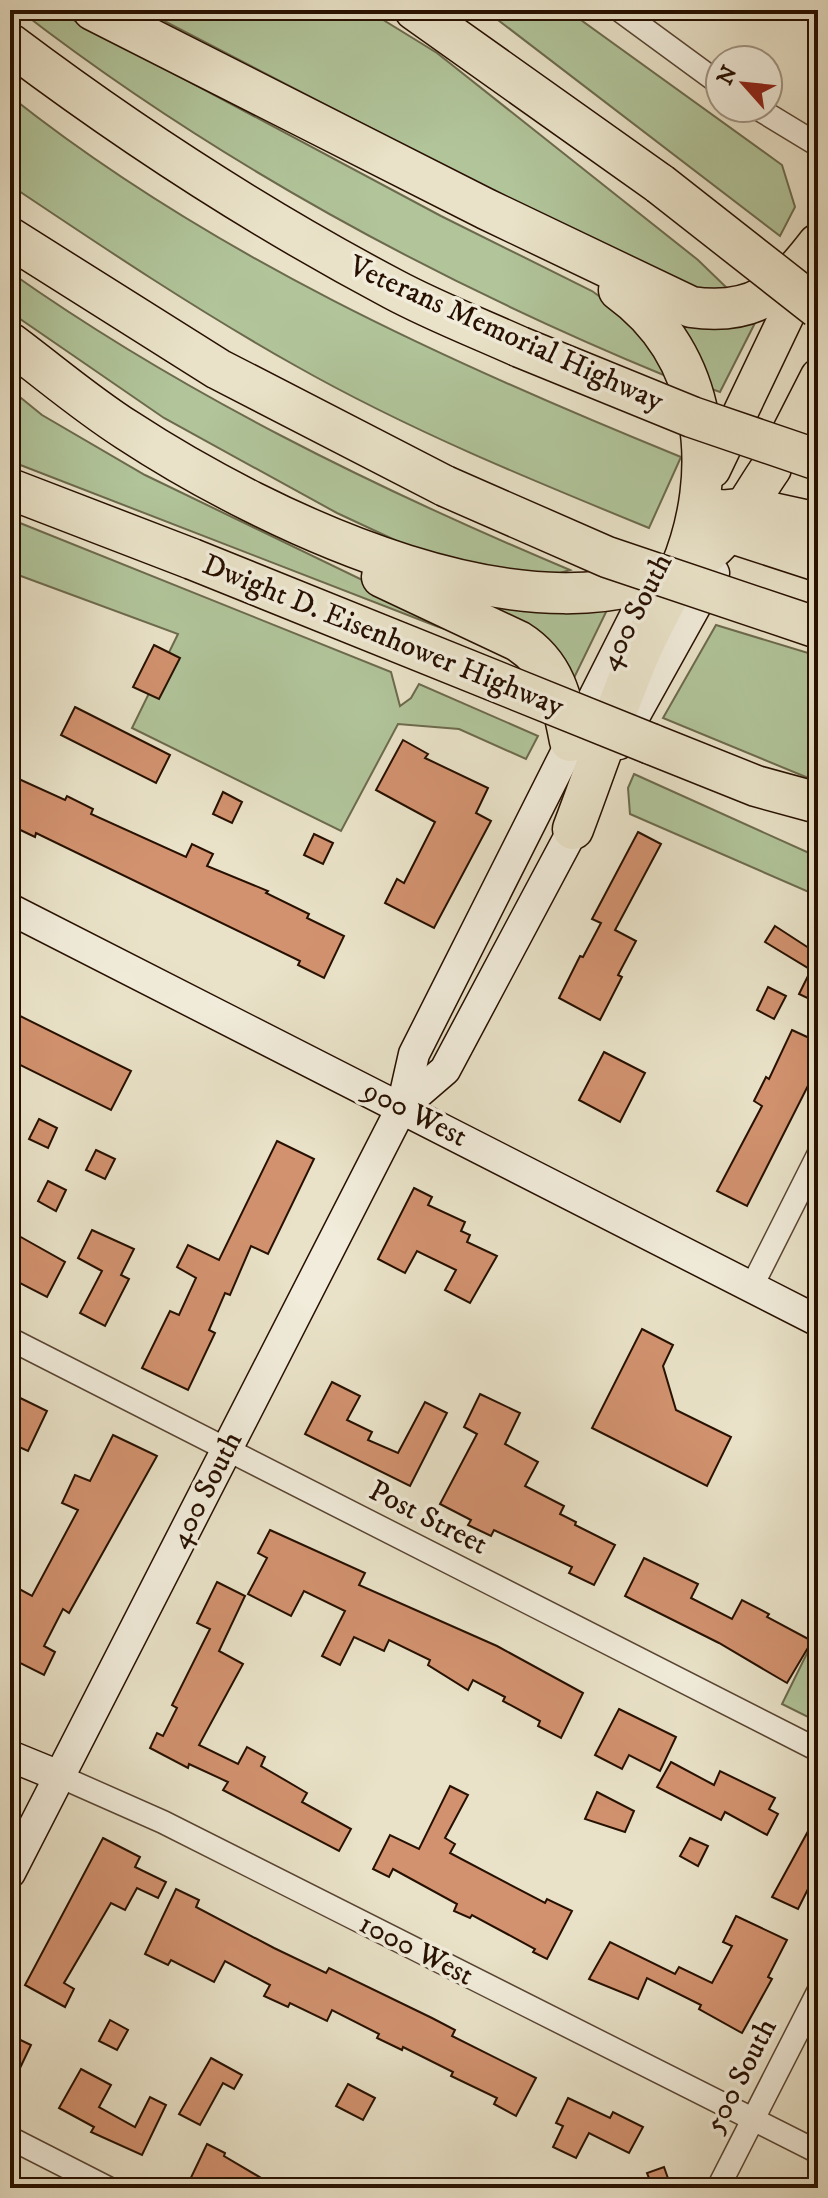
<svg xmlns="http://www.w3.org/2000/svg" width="828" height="2198" font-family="'IM FELL DW Pica',serif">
  <rect width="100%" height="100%" fill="#e9e2c8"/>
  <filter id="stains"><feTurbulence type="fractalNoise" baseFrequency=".0025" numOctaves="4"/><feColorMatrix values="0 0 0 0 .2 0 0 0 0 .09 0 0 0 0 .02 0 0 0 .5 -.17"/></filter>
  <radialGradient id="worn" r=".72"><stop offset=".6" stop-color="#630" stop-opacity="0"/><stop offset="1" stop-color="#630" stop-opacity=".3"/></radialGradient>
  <g fill="#b1c49a" stroke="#6c6a4d" stroke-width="2">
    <path d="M19,10H55L441,216L592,291C626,314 646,340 666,376C436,281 217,163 19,10Z"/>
    <path d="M143,10H367L437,53L698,260L730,291L717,294L668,282Z"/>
    <path d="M485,10H567L782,165L795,207L780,236Z"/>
    <path d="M10,96C209,254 447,362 681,457L649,528C529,479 409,430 296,366C198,311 104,248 10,185Z"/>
    <path d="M10,272C183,394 375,488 570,570L553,575L444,563L337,513L164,418L10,312Z"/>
    <path d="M655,310L757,319L720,392L700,385Z"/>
    <path d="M10,389L42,415L145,475L505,649L436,626L10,461Z"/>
    <path d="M10,519L391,672L400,706L411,698L419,684L538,736L526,759L459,729L398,724L341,831L132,728L178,634L10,572Z"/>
    <path d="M461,601L608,608L572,682Z"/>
    <path d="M716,625L818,656V782L663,718Z"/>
    <path d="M634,774L818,857V896L630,814L628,788Z"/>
    <path d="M818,1631V1722L782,1704Z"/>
  </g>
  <g fill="#d2926f" stroke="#271000" stroke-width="2">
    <path d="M154,645L180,658L159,699L133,687Z"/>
    <path d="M75,707L170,755L156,783L61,735Z"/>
    <path d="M403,740L428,754L425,758L488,788L476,813L491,821L434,928L385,903L397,879L404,883L435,822L376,790Z"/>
    <path d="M10,775L65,800L67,796L93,809L91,814L186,857L192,844L213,854L207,866L268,891L266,893L309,914L307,918L344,936L324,978L298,965L300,961L36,833L35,837L10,825Z"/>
    <path d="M223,792L242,802L232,823L213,814Z"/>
    <path d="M638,832L661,844L615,930L636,941L618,975L622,977L600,1020L559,998L580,956L583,957L601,923L592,919Z"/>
    <path d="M314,834L333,843L323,864L304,855Z"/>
    <path d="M775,926L818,954V1003L799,994L811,970L765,942Z"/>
    <path d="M768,987L786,996L774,1019L757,1010Z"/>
    <path d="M10,1011L131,1071L111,1110L10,1060Z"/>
    <path d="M792,1030L818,1042V1066L747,1206L717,1191L762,1106L754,1101L766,1077L769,1079Z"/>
    <path d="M604,1052L645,1073L620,1122L579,1100Z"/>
    <path d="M39,1119L57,1128L48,1148L29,1139Z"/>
    <path d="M277,1141L314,1159L268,1254L251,1246L230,1295L225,1293L209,1330L215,1333L188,1390L142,1368L170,1311L179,1315L196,1278L177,1267L188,1245L219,1260Z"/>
    <path d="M96,1150L115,1159L105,1179L86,1170Z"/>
    <path d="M48,1181L66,1190L56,1211L38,1201Z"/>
    <path d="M414,1188L432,1197L428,1205L465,1222L461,1231L470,1235L467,1242L497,1256L470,1303L445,1290L456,1270L417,1251L405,1273L378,1259Z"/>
    <path d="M92,1230L134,1249L121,1275L129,1279L105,1326L80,1313L102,1271L78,1258Z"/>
    <path d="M19,1236L65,1262L47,1297L10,1278V1242L15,1245Z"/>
    <path d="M642,1329L673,1345L663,1366L676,1410L731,1437L707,1486L592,1428Z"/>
    <path d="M332,1382L360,1396L347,1420L372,1432L368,1440L398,1453L425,1402L447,1413L410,1486L305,1434Z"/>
    <path d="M10,1393L47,1411L28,1451L10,1443Z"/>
    <path d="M480,1394L520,1413L505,1444L538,1462L525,1486L564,1506L560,1514L576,1522L575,1525L615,1545L594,1585L569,1573L572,1567L494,1530L491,1536L468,1525L471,1520L440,1504L477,1434L464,1427Z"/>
    <path d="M113,1435L157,1456L69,1613L63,1609L44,1646L55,1652L44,1675L10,1658V1584L32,1596L78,1510L62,1503L75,1475L90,1481Z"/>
    <path d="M270,1530L365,1573L359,1585L497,1646L583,1693L561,1738L538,1726L540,1721L503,1701L505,1697L473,1680L468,1690L428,1665L430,1660L389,1640L384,1651L354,1637L340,1665L322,1656L345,1611L304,1591L291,1616L248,1594L267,1558L258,1553Z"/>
    <path d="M644,1558L698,1584L691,1598L732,1619L742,1600L769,1614L767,1617L812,1641L787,1683L719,1643L625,1596Z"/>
    <path d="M217,1582L245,1596L219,1651L243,1664L199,1745L238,1764L247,1747L265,1757L261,1766L307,1793L302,1802L351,1829L339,1851L223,1790L228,1782L189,1764L188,1768L150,1748L157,1733L163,1736L177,1708L172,1705L210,1629L197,1623Z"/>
    <path d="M619,1709L676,1737L660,1771L629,1755L622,1769L595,1755Z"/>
    <path d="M671,1762L714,1785L720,1771L775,1798L769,1809L778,1814L767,1835L725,1812L721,1820L657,1787Z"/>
    <path d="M450,1786L468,1795L445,1838L455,1844L450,1853L545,1903L547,1899L572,1911L547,1959L533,1952L535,1949L472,1915L470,1918L454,1911L457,1904L393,1869L389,1877L373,1869L390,1835L419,1849Z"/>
    <path d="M597,1792L634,1811L625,1832L585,1819Z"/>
    <path d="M818,1813V1891L809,1887L798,1909L772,1897Z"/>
    <path d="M103,1838L140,1857L135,1867L166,1882L158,1898L137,1888L125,1910L111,1903L64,1983L74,1989L65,2007L25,1985Z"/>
    <path d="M690,1838L708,1846L698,1866L680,1856Z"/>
    <path d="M176,1889L199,1900L196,1907L274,1948L326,1973L329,1968L432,2018L455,2030L452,2036L536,2078L516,2116L494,2104L497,2098L451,2076L453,2072L403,2047L402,2050L377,2038L379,2034L332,2010L327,2021L290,2003L288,2007L264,1996L270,1985L225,1961L214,1982L171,1960L168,1965L145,1954Z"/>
    <path d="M736,1916L787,1940L768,1977L772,1979L742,2033L699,2009L701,2005L647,1978L638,1999L589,1979L610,1942L675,1974L679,1967L712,1983L732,1946L723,1942Z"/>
    <path d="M110,2020L128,2030L117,2050L99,2041Z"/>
    <path d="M10,2035L31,2045L10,2089Z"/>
    <path d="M211,2058L242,2075L234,2089L223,2083L200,2125L179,2114Z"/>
    <path d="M81,2069L111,2085L99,2107L135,2127L150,2097L166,2105L142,2155L91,2132L94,2127L59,2108Z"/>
    <path d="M348,2084L375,2098L363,2120L336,2106Z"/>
    <path d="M568,2098L610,2118L613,2112L643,2127L629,2153L589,2133L576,2158L553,2147L563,2126L556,2123Z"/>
    <path d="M207,2144L225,2153L224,2156L278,2188H186Z"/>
    <path d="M664,2167L670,2184L653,2188L647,2173Z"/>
  </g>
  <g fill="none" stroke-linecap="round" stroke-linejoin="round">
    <defs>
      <g id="street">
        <path d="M619,10L720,84"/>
        <path d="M757,108L818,145"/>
        <path d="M751,1288L818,1155"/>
        <path d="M10,1339L818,1750"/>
        <path d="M59,1776L163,1822L818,2152"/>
        <path d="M10,2138L108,2188"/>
        <path d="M718,2188L818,1992"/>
      </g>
      <g id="secondary">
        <path d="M619,744L714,573"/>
        <path d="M10,909L818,1321"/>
        <path d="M402,1107L445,1070L583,811"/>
        <path d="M10,1756L59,1776"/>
        <path d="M10,1873L402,1107L414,1054L658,570"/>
      </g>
      <g id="primary">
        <path d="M771,468L818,376"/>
        <path d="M713,470L809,269"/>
      </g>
      <g id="highway">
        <path d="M93,10L486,209L691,307C754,316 781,292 818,244"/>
        <path d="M415,10L660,184"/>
        <path d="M10,44C131,135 259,218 393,289C434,311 478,328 520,347"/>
        <path d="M10,238L218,369L445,486"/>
        <path d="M10,343C49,372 86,404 127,430C263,519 544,659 700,558C731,538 750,498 771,468"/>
        <path d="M10,489L192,559"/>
        <path d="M719,510L724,525L735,534L818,561"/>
        <path d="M720,511L750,508L818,523"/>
        <path d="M382,577L518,641C556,665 562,700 570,741"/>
        <path d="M651,744L756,786L818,803"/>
        <path d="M573,829C595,771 615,710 640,652C652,624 668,598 680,570C721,472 709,355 619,290"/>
      </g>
    </defs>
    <use href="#street" stroke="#584432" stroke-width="25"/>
    <use href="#secondary" stroke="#271000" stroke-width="33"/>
    <use href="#primary" stroke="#271000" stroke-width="37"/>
    <use href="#highway" stroke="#271000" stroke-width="43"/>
    <use href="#street" stroke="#f1ecdb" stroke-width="22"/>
    <use href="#secondary" stroke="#f1ecdb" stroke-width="30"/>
    <use href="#primary" stroke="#e9e2c8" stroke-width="34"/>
    <use href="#highway" stroke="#e9e2c8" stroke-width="40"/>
    <defs>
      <g id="highway-bridge">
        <path d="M660,184L818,308"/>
        <path d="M520,347L692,417L818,460"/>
        <path d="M445,486L607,557L818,628"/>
        <path d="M192,559L651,744"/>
      </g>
    </defs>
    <use href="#highway-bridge" stroke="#271000" stroke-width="43" stroke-linecap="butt"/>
    <use href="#highway-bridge" stroke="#e9e2c8" stroke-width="40"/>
  </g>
  <g text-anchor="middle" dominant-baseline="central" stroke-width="7" stroke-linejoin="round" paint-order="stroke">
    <g font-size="30" fill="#271000" stroke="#f1ecdb">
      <text transform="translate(506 334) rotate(24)">Veterans Memorial Highway</text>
      <text transform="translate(636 612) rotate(-63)">400 South</text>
      <text transform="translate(383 636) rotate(22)">Dwight D. Eisenhower Highway</text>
      <text transform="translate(415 1114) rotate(27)">900 West</text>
      <text transform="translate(206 1490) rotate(-63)">400 South</text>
      <text transform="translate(428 1518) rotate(27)">Post Street</text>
      <text transform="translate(416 1950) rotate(27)">1000 West</text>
      <text transform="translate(741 2076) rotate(-63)">500 South</text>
    </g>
  </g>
  <rect width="828" height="2198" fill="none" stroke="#e9e2c8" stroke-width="40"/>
  <rect x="12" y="12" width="804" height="2174" fill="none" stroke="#271000" stroke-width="4"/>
  <rect x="20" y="20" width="788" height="2158" fill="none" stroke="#271000" stroke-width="2"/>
  <g transform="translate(744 84) rotate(297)"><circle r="38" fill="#f1ecdb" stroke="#a09483" stroke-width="2"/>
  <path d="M0-6L14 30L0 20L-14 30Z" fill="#8f2418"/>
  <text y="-12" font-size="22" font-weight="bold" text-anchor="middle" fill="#271000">N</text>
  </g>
  <rect width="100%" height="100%" filter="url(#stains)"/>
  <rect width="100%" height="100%" fill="url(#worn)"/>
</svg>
